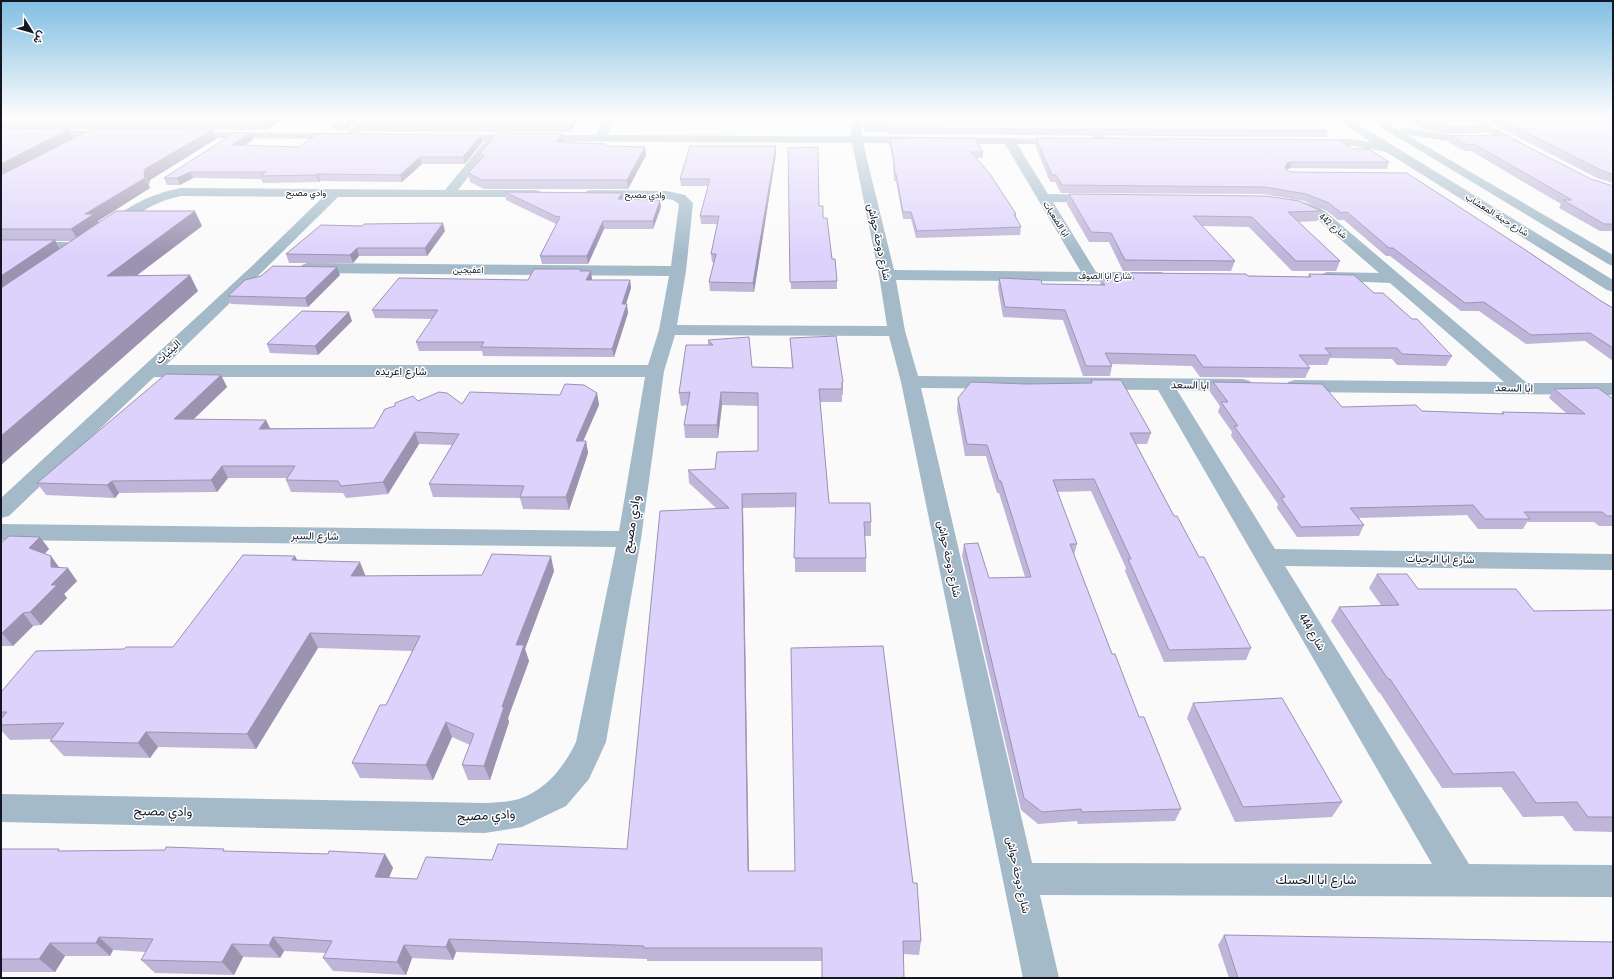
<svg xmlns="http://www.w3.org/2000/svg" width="1614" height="979" font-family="'Roboto Condensed',Vazirmatn,sans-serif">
  <rect width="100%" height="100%" fill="#fafafa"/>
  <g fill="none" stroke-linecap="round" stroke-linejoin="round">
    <g fill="#a4bac9" fill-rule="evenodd">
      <path d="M363,118H375L353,138L349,139L184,138L178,135L184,132L346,133Z"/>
      <path d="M605,118H616L607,135L851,136L852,118H897L898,120L897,122L893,123H862V136L1070,139L1072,141L1070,143L1066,144H1017L1048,194L1098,195L1103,196L1105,199L1103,202L1098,203L1053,202L1096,272H1161L1166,274L1169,277L1166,280L1161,282L896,280L905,331L918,376L1243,379L1250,381L1252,385L1250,389L1243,391L1177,390L1275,549L1613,554V570L1285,566L1469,864L1613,865V897L1040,895L1059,978H1023L901,382L889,336L675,335L664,371L641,539L606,742L589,779L566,806L522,827L485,833L1,822V794L485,803C496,802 509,802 519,799C546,790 564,767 576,742L616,547L1,540V524L619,531L645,377H154L9,516L1,518V498L253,265L323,197L181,196C155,201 135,215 114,230L109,231L104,230L102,227L104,224C130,206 149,194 181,188L445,190L485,141L452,140L448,139L446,137L448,135H595ZM497,141L852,143L879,275L887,326L677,325L686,271L693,203L685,195L667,191L591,190L586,191L584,194L586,197L667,199L673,200L679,204L671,266L307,263L302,265L299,268L302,271L307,273L669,276L659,330L648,365H166L263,271L338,197H540L542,194L540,191L535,190H458ZM863,143L1005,144L1081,272L894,270ZM921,388L1158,390L1432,864L1032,863Z"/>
      <path d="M1080,118H1091L1108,141L1106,143H1098Z"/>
      <path d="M1335,118H1348L1613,280V292L1607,290L1386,152L1349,145L1310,144L1308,142L1310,140L1314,139H1349L1371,142Z"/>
      <path d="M1366,118H1379L1400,130L1405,128L1449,135L1484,136L1486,138L1484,140L1480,141H1449L1407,135L1613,255V266L1608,264Z"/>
      <path d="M1463,118H1477L1529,147L1531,149L1529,151H1521Z"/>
      <path d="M1,130L112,131L118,134L112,137L1,136Z"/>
      <path d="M1292,199L1317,206L1326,212L1527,383H1613V395L1295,392L1288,390L1286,386L1288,382L1295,380L1504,382L1390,283L1322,280L1319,277L1322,274L1327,272L1379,273L1316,218L1307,212L1287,206L1285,203L1287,200Z"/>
      <path d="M1,242H82L87,243L89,246L87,249L82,250H1Z"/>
    </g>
  </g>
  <g fill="#beb5d9" fill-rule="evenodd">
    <path d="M1,118H285L267,130H212L216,139L150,180L149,184L150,188L98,221V223L202,226L136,276L198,291L1,465ZM69,129H91L74,138ZM55,241H72L60,249Z"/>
    <path d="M360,118L346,130H334L332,125Z"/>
    <path d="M369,118H580L570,132L364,131L362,125Z"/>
    <path d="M1090,118H1310L1328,131L1326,137L887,134V132H864V119L1092,120Z"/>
    <path d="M1405,118H1475L1488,126L1485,133L1449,134L1425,130Z"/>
    <path d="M1481,118H1613V183L1597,178Z"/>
    <path d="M481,135L483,141L465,164H422L402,182L320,181L319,182L263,183L261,179L193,178L180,185H167L164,178L253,140L244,146L299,147Z"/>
    <path d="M1451,136L1613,186V231H1600L1559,208L1561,204L1471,151H1465L1448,142Z"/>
    <path d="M890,138L983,152V158H976L1016,214V218L1021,227L1020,235L916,238L911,219H903L896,181H894L893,160L889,144Z"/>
    <path d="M1036,138L1353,149L1389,162L1387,169L1290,168L1286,170L1288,171L1601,301L1613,308V361L1585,341L1526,344L1479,311H1461L1390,256H1386L1344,220H1338L1327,211L1304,201L1263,194L1061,193L1055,182H1050L1035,145Z"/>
    <path d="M563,142L606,146L645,147L646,155L628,189H484L470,182L468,173L480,160L479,155L564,142Z"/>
    <path d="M788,148L819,206L837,281V289H791Z"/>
    <path d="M776,154L754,292L710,291L709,282L714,262H712L711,254L717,224H701L700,216L708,186H681L680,179Z"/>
    <path d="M505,192L622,193V199L661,207L653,229H604L588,264H542L540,256L556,224L506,200Z"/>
    <path d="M1069,194L1321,211L1317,221L1298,222L1340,261L1336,271H1292L1249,227L1202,226L1235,261L1231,271H1123L1109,242H1089L1067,204Z"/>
    <path d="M445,231L427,256H359L353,263H289L286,254Z"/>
    <path d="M581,269V271L592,279V280H630L631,288L626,304L628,313L614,357L483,356L482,351H419L416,342L433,319L375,318L372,310L528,280Z"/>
    <path d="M1131,273L1308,277L1309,274L1374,293L1452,356L1446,366L1397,365L1392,359L1330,358L1327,365H1308L1310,368L1305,378L1200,377L1192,366L1111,364L1112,366L1110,376H1083L1063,320L1003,317L998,288L999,278L1042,284L1100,285L1101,280L1130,279Z"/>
    <path d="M340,275L308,307L231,304L228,296L261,276Z"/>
    <path d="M352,321L318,355L270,353L267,344Z"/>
    <path d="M790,338L843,382V395H842V402H820L829,503L871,522V536H865L866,558V572H795V507L743,508L749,871L913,883L921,941L919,955L903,954L822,961H647V959L456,952L453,960L412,958L406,975L333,971L323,958L326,953L284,951L280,958L243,957L234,975L155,973L141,960L146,952L113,950L110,956H65L55,972H1V850L61,851H225L328,854H385L393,868L389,878L417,879L492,860L627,849L716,508L689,483L688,470L715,469L758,451V406L722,405L718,438H685L684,425L688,405L681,406L679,393L708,345V340L752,367L792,368L791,350Z"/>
    <path d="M221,375L227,387L193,420L270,428H374L418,401L462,404L560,395L597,393L599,405L583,441H586L588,453L569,510L523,509L520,498L433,497L429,484L452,445L419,444L388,494L346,498L343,493L291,492L286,480L287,478H228L217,492L119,493L115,498L46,495L37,483Z"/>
    <path d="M1091,380L1151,433L1147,444H1136L1174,516L1199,557L1251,648L1246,660L1164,662L1125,571L1126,568L1091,491L1057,492L1077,544L1074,555L1112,654L1139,717L1181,809L1175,821L1078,824L1077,821L1038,824L1021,810L962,556L964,544L989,578L1025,577L999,493H997L986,456H965L957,410L958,398L1090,383Z"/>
    <path d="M1213,382L1342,407L1422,411L1501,414L1502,412L1566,413L1549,398L1554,389L1613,399V526H1599L1594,522H1527L1523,529H1478L1467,515L1358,518L1364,525L1359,536L1297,537L1277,508L1278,504L1231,436L1232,432L1218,412L1220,406L1210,392Z"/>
    <path d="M40,537L49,549L45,554L51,556L59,567L77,581L64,594L67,598L41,625L33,626L13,646H1V543Z"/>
    <path d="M295,556L297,560L365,576L482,575L554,571L525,649L529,661L508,718L509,722L490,780H468L462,765L470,745L452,737L433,780L360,778L352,763L386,705L412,651L318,648L256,749L158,747L150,758L64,756L50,741L52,739L10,740L1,730V692L173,647Z"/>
    <path d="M1377,574L1418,589L1534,611L1613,610V832L1574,831L1563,816L1523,817L1501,787L1442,788L1380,693H1379L1331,621L1339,607L1381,605L1369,588Z"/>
    <path d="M1193,703L1342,802L1332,817L1235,822L1187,718Z"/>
    <path d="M1224,935L1613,978H1229L1218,945Z"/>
  </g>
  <g fill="#9b93b0">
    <path d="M267,118H285L267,130L264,120Z"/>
    <path d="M352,118H360L346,130L345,125Z"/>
    <path d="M575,118H580L570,132L569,126Z"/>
    <path d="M69,129L74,138L1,177V164Z"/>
    <path d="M212,130L216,139L150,180L149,184L144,174L145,169Z"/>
    <path d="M250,133L253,140L235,152L232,145Z"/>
    <path d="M562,134L564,142L558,151L556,142Z"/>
    <path d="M481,135L483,141L465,164L463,157Z"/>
    <path d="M776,146V154L754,292L753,283Z"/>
    <path d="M645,147L646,155L628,189L627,180Z"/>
    <path d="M420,157L422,164L402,182L400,175Z"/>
    <path d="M1292,162L1290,168L1285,170L1283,175L1287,163Z"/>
    <path d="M190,172L193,178L180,185L177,178Z"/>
    <path d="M318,174L320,181L319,182L316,175Z"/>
    <path d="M145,178L150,188L98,221L100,225L78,240L71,229L85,214Z"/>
    <path d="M622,193L623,200L618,199Z"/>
    <path d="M660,200L661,207L653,229V221Z"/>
    <path d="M195,211L202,226L115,292L107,276Z"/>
    <path d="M603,221L604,229L588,264L587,256Z"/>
    <path d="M443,223L445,231L427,256L425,248Z"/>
    <path d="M55,240L61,252L1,292V276Z"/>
    <path d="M357,248L359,256L353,263L350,255Z"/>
    <path d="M337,267L340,275L308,307L305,298Z"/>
    <path d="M591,271L592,279L587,289L586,280Z"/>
    <path d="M190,275L198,291L1,465V436Z"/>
    <path d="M630,280L631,288L623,313L622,304Z"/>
    <path d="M627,304L628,313L614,357L612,349Z"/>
    <path d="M349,312L352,321L318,355L315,346Z"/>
    <path d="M221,375L227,387L181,431L174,419Z"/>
    <path d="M721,392L722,405L718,438L717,425Z"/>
    <path d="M597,393L599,405L578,453L576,441Z"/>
    <path d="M266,420L272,432L259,429Z"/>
    <path d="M415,432L419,444L388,494L383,482Z"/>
    <path d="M586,441L588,453L569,510L566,497Z"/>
    <path d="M222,466L228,478L217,492L211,480Z"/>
    <path d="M112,481L119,493L115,498L107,485Z"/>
    <path d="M742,494L743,508L749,885L748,871Z"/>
    <path d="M40,537L49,549L38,560L29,548Z"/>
    <path d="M51,556L60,569L68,568L77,581L64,594L67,598L41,625L30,612L51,585Z"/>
    <path d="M295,556L302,571L292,560Z"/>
    <path d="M551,556L554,571L525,649L529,661L508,718L509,722L490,780L484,766L502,707L516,645Z"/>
    <path d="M360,562L366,577L351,576Z"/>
    <path d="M23,613L33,626L13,646L2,633Z"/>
    <path d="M310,633L318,648L256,749L247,734Z"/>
    <path d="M446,722L452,737L433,780L426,765Z"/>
    <path d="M146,732L158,747L150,758L138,743Z"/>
    <path d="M385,854L393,868L383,891L375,877Z"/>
    <path d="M99,937L113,950L110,956L96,943Z"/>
    <path d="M273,937L284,951L280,958L269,945Z"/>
    <path d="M449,939L456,952L453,960L446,947Z"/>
    <path d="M50,943L65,956L55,972L39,959Z"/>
    <path d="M232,944L243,957L234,975L222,962Z"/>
    <path d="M404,945L412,958L406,975L397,962Z"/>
  </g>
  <g fill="#ddd2fc" stroke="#9b93b0">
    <path d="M1,118H267L264,120Z"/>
    <path d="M341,118H352L345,125H332Z"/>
    <path d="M369,118H575L569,126L362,125Z"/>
    <path d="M1094,118H1310L1328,131L888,128L887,126H864V119L1093,120Z"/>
    <path d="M1419,118H1475L1488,126L1452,127L1428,123Z"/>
    <path d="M1497,118H1613V175L1601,170Z"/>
    <path d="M1,128L69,129L1,164Z"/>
    <path d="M92,129L212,130L145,169L144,174L145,178L85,214H94L71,229H1V175Z"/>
    <path d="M234,133H250L232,145L299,147L317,134L481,135L463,157H420L400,175L318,174L316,175L260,176L266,172H190L177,178H164Z"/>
    <path d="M497,133L562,134L556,142L606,144L605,146L645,147L627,180H482L468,173L485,155H479Z"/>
    <path d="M1505,135L1591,179L1613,186V224H1604L1563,200H1572L1474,144L1468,145L1451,136Z"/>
    <path d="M890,138H975L983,152H971L990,174L1016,214H1014L1021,227L917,231L911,212H903L896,174H895L893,154Z"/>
    <path d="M1036,138L1340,140L1353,149H1369L1389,162H1292L1287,163L1285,168L1288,171L1292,172L1407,173L1524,249L1601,301L1613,308V348L1590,333L1531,335L1484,302L1465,303L1393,248H1389L1347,212L1341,213L1329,203L1306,194L1265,187L1062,185L1056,175H1052Z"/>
    <path d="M690,146H776L753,283L709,282L716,254H711L719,216H700L710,179H680Z"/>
    <path d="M818,147L819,206H823V218H827L832,259H835L837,281L790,282L788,148Z"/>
    <path d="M505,192L622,193L618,199L660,200L653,221H603L587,256H540L560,217L555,216Z"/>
    <path d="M1069,194L1266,196L1299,201L1321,211L1288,212L1340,261H1296L1252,217L1193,216L1235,261L1125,260L1111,233L1091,232Z"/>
    <path d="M116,211H195L107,276L190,275L1,436V288Z"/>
    <path d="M443,223L425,248H357L350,255L286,254L321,225L362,226L364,224Z"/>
    <path d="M1,240H55L1,276Z"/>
    <path d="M273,266L337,267L305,298L228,296L245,280L261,276Z"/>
    <path d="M534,269H581L580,271H591L586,280H630L622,304H627L612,349L481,347L484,342H416L438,310H372L399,278L528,280Z"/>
    <path d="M1131,273L1246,274L1248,276L1311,277L1309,274L1354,275L1374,293H1383L1412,319H1417L1452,356L1402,354L1397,348H1325L1331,355H1299L1310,368L1203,367L1195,355L1105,353L1112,366H1086L1065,310L1005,307L999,278L1041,280L1042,284L1105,285L1101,280L1134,279Z"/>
    <path d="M302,311L349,312L315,346L267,344Z"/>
    <path d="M836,336L843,382H842V389H819L829,503H870L871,522H864L866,558H794L796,493L742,494L748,871H795L791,648L883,646L913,883H917L921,941H903L904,978H822V948H644V946L449,939L446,947L404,945L397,962L323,958L332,941L273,937L269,945L232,944L222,962L141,960L153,939L99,937L96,943H50L39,959H1V849H59L58,851L165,850L166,847L224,849L223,851L328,854L329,851L385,854L375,877L417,879L426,857L492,860L498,844L627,849L660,511L729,508L688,470L715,469L717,452L758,451V393L721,392L717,425H684L690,392L679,393L686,345H713L708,340L749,337L752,367L793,368L790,338Z"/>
    <path d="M166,374L221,375L174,419L266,420L259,429L374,428L385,409L395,406V403L413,396L418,401L439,392L447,393L462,404L470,392L560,395L565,384L584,385L597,393L576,441H586L566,497H520L524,486L429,484L459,434L415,432L383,482L341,486L338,481L286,480L295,466H222L211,480L112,481L107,485L37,483Z"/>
    <path d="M1091,380H1121L1151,433H1130L1174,516H1177L1199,557H1204L1251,648L1169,650L1128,559H1131L1094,479L1053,480L1077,544H1070L1112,654H1115L1139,717H1144L1181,809L1082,812L1081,809L1042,812L1024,798L964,544L978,543L989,578L1031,577L1001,481H999L987,445L967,444L958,398L971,382L1025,384L1092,383Z"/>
    <path d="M1213,382L1322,384L1342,407L1416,405L1422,411L1504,414L1502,412L1585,414L1554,389L1598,388L1613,399V516H1607L1602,512H1524L1530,519H1485L1473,505L1350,508L1364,525L1301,527L1281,498L1285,497L1234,426H1238L1221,402H1228Z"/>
    <path d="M9,536L40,537L29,548L51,556V567L68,568L51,585H57L30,612L23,613L2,633H1V543Z"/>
    <path d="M492,554L551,556L516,645H524L502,707H504L484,766L462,765L474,734L446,722L426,765L352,763L380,705H386L420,636L310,633L247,734L146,732L138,743L50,741L64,723L1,725V719L7,712H1V692L36,651L124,649L126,647H173L243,555L295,556L292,560L360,562L351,576L482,575Z"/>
    <path d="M1377,574H1407L1418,589H1516L1534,611L1613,610V817H1588L1577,802L1536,803L1514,772L1453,774L1390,679H1388L1339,607L1399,605Z"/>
    <path d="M1282,698L1342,802L1243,807L1193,703Z"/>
    <path d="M1224,935L1613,942V978H1238Z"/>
  </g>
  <linearGradient id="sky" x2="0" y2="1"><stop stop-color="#81bee2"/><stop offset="0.46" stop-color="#fdfdfd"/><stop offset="1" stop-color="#fdfdfd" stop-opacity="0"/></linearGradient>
  <rect width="1614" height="256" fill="url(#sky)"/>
  <g text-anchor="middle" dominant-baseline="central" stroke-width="3" stroke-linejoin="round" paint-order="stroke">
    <g font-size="9" fill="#131723" stroke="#fff">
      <text x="306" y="193">وادي مصبح</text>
      <text transform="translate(645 195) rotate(1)">وادي مصبح</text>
      <text transform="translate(1497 215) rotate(32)">شارع حينة المعشاب</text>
      <text transform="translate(1056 219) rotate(58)">ابا الضعيات</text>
      <text transform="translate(1333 226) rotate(40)">شارع 442</text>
      <text x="468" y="270">اعفيجين</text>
      <text x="1105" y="276">شارع ابا الصوف</text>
    </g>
    <g font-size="11" fill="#131723" stroke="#fff">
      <text transform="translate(879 242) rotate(78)">شارع دوحة حواش</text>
      <text transform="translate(168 352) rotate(-43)">اليثياث</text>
      <text x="401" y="371">شارع اعريده</text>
      <text transform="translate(1190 385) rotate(1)">ابا السعد</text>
      <text transform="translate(1514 388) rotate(1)">ابا السعد</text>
      <text transform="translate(315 536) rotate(1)">شارع السبر</text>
      <text transform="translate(949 559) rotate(78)">شارع دوحة حواش</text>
      <text transform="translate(1440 559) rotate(1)">شارع ابا الرحيات</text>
      <text transform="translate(1312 632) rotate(59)">شارع 444</text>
      <text transform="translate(1018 875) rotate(78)">شارع دوحة حواش</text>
    </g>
    <g font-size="13" fill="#131723" stroke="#fff">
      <text transform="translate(631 524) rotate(-81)">وادي مصبح</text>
      <text transform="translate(163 811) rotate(1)">وادي مصبح</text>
      <text transform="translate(486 815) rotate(-3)">وادي مصبح</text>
      <text x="1316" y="879">شارع ابا الحسك</text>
    </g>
  </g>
  <rect width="1614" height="979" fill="none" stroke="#131723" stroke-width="4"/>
  <g transform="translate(32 32) rotate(127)" stroke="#ffffff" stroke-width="3" paint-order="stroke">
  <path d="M0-3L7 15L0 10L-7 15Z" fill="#131723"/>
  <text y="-6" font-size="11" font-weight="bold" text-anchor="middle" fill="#131723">ش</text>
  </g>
</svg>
